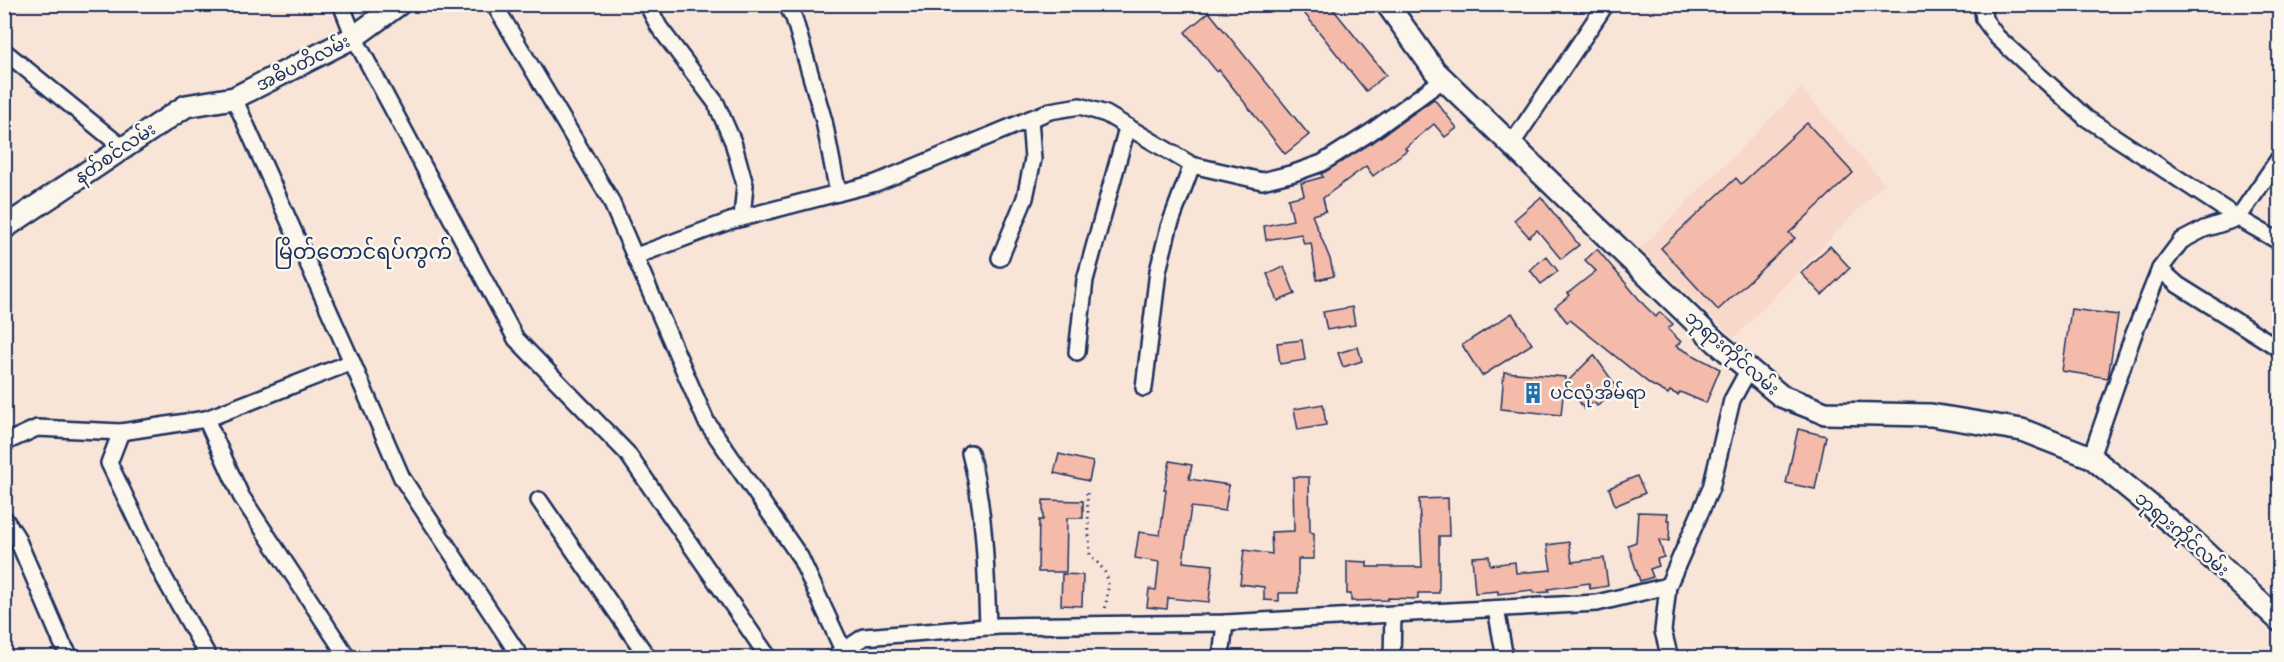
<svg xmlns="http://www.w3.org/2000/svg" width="2284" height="662" font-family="Itim,'Noto Sans Myanmar',sans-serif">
  <rect width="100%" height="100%" fill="#f9e5d8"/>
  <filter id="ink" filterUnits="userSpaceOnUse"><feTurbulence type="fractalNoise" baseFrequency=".0167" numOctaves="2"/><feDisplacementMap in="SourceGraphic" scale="12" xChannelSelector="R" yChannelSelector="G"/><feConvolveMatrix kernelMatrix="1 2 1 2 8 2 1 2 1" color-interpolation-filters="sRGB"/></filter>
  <g filter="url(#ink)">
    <path fill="#f8d8ca" d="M1801,88L1884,183L1734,338L1640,249Z"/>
    <g fill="#f4bbab" stroke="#1b2f5e" stroke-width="1.5">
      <path d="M1297,4H1329L1386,75L1366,91Z"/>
      <path d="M1209,12L1309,135L1285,154L1219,70L1217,72L1185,32Z"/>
      <path d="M1434,99L1457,128L1445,137L1434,124L1405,148L1407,150L1373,176L1366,166L1323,198L1326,211L1312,215L1330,259L1334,276L1317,280L1311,243L1304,244L1301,234L1266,240L1264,226L1293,220L1288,199L1304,195L1301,183L1323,177L1321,174L1376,140Z"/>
      <path d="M1807,123L1853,173L1789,233L1795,238L1718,310L1661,248L1736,178L1741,184Z"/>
      <path d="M1541,197L1579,245L1561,259L1537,230L1529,237L1514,220Z"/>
      <path d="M1830,246L1850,268L1822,295L1801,273Z"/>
      <path d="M1597,249L1644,305L1656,317L1660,312L1673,324L1668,329L1681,342L1676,346L1720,369L1706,403L1680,392L1678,395L1670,391L1668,394L1650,384L1570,320L1567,322L1555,307L1570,295L1568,293L1596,271L1585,260Z"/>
      <path d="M1546,256L1558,271L1541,284L1530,270Z"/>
      <path d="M1284,267L1295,294L1278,301L1267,274Z"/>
      <path d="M1352,307L1355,325L1327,330L1323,312Z"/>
      <path d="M2071,309L2118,315L2108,378L2062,371Z"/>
      <path d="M1512,313L1532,344L1482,376L1462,345Z"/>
      <path d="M1302,340L1305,360L1280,364L1277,343Z"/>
      <path d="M1358,347L1362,361L1343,367L1338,353Z"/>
      <path d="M1594,355L1619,390L1597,406L1594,402L1584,409L1567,382Z"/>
      <path d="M1504,372L1565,377L1561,415L1501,409Z"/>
      <path d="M1323,404L1326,425L1298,430L1294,409Z"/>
      <path d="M1798,429L1826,436L1815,489L1786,483Z"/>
      <path d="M1059,454L1093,462L1089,481L1054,473Z"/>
      <path d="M1170,461L1192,465L1189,479L1229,485L1225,511L1191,507L1183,562L1213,565L1209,602L1168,598L1167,609L1147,607L1149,589L1156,590L1159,562L1135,558L1139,532L1160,535L1166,490H1164Z"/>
      <path d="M1637,476L1645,493L1615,506L1609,488Z"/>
      <path d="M1293,477H1309L1310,532L1314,533V559H1298V593H1279V601L1264,600V587L1240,584L1244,550L1272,554L1271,532L1294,531Z"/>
      <path d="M1448,498L1449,536H1439V593H1418V599L1388,598V600L1351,601V594H1347V561L1367,562V567H1422L1419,499Z"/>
      <path d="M1043,500L1083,501V518H1067L1066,572H1038L1039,520H1043Z"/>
      <path d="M1638,512L1668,513L1667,520H1670L1669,541L1659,540L1664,557L1657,559L1659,566L1650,569L1653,577L1640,581L1628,545L1636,542Z"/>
      <path d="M1569,542L1572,562L1604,558L1608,586L1590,589L1589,583L1548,589L1549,592L1533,593L1532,590L1498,594V591L1475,593L1472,557L1489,556L1490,565L1515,562L1516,573L1551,570L1547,545Z"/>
      <path d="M1062,574L1083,575L1082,606L1061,605Z"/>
    </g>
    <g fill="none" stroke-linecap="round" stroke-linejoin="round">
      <defs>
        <g id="street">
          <path d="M341,4L354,37L516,339L627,453L769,658"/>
          <path d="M494,4L610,199L706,421L800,557L843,650"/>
          <path d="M647,4L659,27L716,103L733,142L745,185L742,218"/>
          <path d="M786,4L794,18L824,121L838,193"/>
          <path d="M1982,4L1984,19L1997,37L2086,118L2238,218L2280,242"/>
          <path d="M4,51L123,148"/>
          <path d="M234,98L352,362"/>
          <path d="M1511,145L1606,4"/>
          <path d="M636,256L730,221L876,183L1030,119L1050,111L1080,106L1106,114L1192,165L1262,181L1294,173L1322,163L1371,132L1444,79"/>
          <path d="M1000,258L1025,198L1033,159L1030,119"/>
          <path d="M2160,269L2178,285L2280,349"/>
          <path d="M1077,352L1085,280L1127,128"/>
          <path d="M1144,388L1158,271L1169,227L1192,165"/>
          <path d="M206,419L241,496L348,658"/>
          <path d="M121,432L109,463L162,574L209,658"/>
          <path d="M4,443L37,428L121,432L206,419L352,362L402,478L521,658"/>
          <path d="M970,453C985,510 986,569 988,627"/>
          <path d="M2091,457L2133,336L2160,269L2181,241L2204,229L2238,218L2280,157"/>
          <path d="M539,500L648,658"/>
          <path d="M4,518L16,536L62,643L71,658"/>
          <path d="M1496,609L1505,658"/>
          <path d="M832,658L864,637L999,626L1225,623L1597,603L1668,586"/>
          <path d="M1221,658L1225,623"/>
          <path d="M1392,658L1393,615"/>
          <path d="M1670,658L1663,631L1668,586L1711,488L1732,400L1749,369"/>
        </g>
        <g id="secondary">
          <path d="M1387,4L1435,71L1716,342L1781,396L1825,413L1931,415L2022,430L2091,457L2191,539L2280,621"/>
          <path d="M4,228L186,106L234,98L354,37L399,4"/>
        </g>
      </defs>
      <use href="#street" stroke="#1b2f5e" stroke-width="20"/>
      <use href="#secondary" stroke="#1b2f5e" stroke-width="26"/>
      <path stroke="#1b2f5e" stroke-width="3" stroke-dasharray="1.5 4.5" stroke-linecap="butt" d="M1087,493L1090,555C1113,577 1109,581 1105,611"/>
      <use href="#street" stroke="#fbf7ec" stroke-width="15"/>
      <use href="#secondary" stroke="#fbf7ec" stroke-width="21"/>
    </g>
  </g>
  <defs>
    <symbol id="building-bare" viewBox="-9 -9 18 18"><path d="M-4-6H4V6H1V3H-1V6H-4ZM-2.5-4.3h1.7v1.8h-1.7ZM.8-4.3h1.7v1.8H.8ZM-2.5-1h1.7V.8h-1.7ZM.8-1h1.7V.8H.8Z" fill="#1f6fb2" stroke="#fbf7ec" stroke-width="2.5" paint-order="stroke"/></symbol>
  </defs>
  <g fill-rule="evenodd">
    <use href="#building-bare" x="1518" y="378" width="30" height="30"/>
  </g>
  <g text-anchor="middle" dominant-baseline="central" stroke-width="5" stroke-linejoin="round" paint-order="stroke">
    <g font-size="18" fill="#1b2f5e" stroke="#fbf7ec">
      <text transform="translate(303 63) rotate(-27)">အဓိပတိလမ်း</text>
      <text transform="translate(115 153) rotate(-34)">နတ်စင်လမ်း</text>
      <text transform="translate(1732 353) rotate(41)">ဘုရားကိုင်လမ်း</text>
      <text transform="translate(2182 534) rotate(41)">ဘုရားကိုင်လမ်း</text>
    </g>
    <g font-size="18" fill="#1b2f5e" stroke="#fbf7ec" text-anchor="start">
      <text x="1550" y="393">ပင်လုံအိမ်ရာ</text>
    </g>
    <g font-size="21" fill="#1b2f5e" stroke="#fbf7ec">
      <text x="363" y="251">မြိတ်တောင်ရပ်ကွက်</text>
    </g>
  </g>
  <rect width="2284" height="662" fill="none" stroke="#fbf7ec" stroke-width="24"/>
  <rect x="12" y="12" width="2260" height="638" fill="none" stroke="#1b2f5e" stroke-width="2" filter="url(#ink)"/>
</svg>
